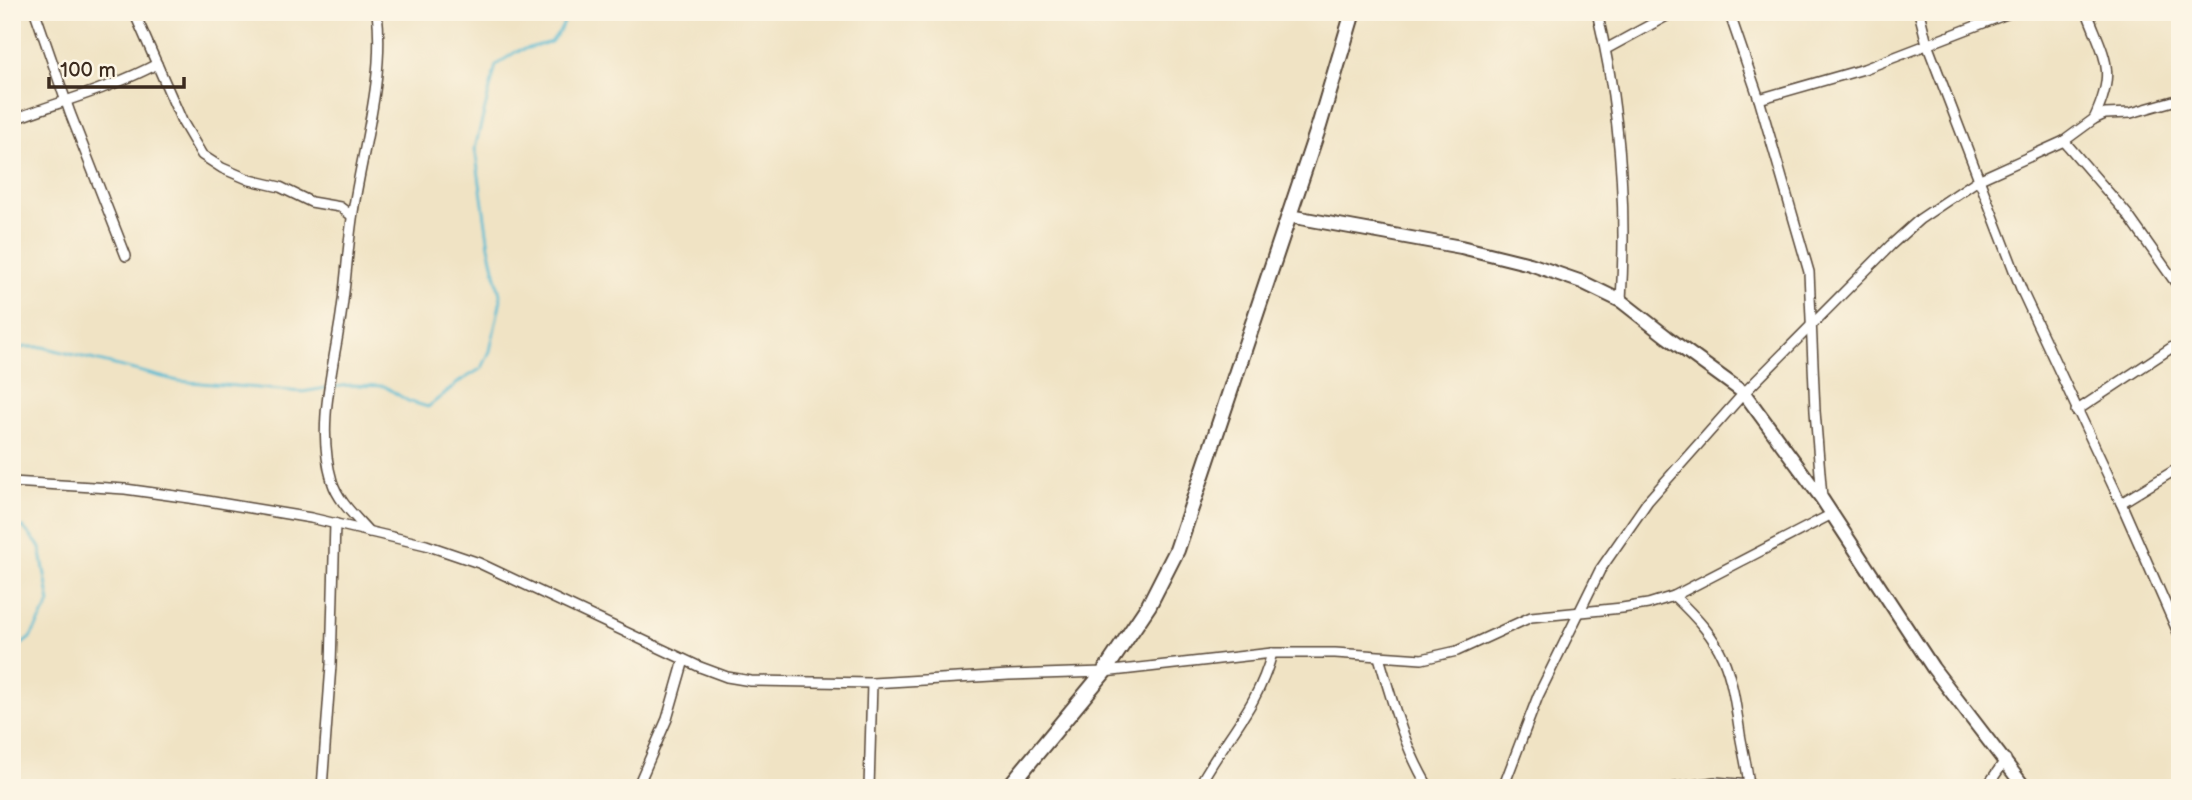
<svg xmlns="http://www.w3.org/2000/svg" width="2192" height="800" font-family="'Balsamiq Sans',sans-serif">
  <rect width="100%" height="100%" fill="#fcf5e5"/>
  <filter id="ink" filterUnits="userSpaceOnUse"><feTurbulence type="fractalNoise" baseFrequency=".0143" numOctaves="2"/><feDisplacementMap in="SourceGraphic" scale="14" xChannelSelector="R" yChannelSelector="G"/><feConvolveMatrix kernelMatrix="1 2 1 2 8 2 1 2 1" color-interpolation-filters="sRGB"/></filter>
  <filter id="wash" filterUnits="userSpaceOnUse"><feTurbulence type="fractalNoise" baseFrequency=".00686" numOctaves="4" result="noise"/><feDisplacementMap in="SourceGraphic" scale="28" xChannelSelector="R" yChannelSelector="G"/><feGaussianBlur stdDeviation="1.57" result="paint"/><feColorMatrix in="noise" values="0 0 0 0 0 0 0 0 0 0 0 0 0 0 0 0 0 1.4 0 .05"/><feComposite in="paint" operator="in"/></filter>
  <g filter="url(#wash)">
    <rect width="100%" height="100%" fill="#f0e3c4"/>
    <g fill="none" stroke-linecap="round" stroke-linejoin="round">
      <g stroke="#55bad3" stroke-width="2.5">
        <path d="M12,353L24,347H43L178,381L302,392L326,388"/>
        <path d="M333,387L351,385L384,386L408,401L428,407L459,382L482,368L490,351L501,299L489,246L475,148L496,65L517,51L551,42L561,29L569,12"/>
        <path d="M12,529L23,527L40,547L50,603L30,638L12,652"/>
      </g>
    </g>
  </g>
  <g filter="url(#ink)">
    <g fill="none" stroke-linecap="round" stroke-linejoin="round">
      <defs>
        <g id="street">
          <path d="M35,12L70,113L126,256"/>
          <path d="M134,12L182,121L202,155L222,168L250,180L280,187L311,202L340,207L352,216"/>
          <path d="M1597,12C1620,108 1627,204 1621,301"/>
          <path d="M1729,12L1759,99L1809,272L1815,411L1822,498"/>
          <path d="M1919,12L1927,44L2022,291L2121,503L2180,637"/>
          <path d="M2087,12C2105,59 2117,70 2094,119"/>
          <path d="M1606,49L1674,12"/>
          <path d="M1759,99L1864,69L2012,12"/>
          <path d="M12,120C61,101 110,89 157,64"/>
          <path d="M2064,141L2127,214L2180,289"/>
          <path d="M2076,411L2180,342"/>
          <path d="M12,482L125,489L190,498L311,518L426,545L479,563L700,667L727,677L751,681L872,683L1009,675L1104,672L1272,653H1335L1422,659L1457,651L1531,617L1622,608L1648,604L1674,596L1832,514"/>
          <path d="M2121,503L2180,467"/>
          <path d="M369,532C355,516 338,501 332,481C317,430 331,378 339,328C346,289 347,250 353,212C363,147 385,77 377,12"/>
          <path d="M1674,596C1726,645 1730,665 1740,734C1743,752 1748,770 1749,788"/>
          <path d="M1379,657C1392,701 1405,749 1429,788"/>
          <path d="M322,788L331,665L335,523"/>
          <path d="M637,788L667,719L684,660"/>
          <path d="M869,788L872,683"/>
          <path d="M1198,788C1223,740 1258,708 1272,653"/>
          <path d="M1503,788L1538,696L1600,570L1648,501L1744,393L1891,245L1920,219L1978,180L2064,141L2094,119L2105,114L2131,113L2180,99"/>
          <path d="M1672,788L1715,782L1749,785"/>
          <path d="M1986,788L2006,759"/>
        </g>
        <path id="secondary" d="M1289,216L1461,247L1530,264L1582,282L1621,301L1667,337L1744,393L1822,499L1933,668L2025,788"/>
        <path id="primary" d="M1008,788L1104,672L1149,605L1177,550L1319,126L1353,12"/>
      </defs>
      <use href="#street" stroke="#564637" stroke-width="12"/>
      <use href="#secondary" stroke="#564637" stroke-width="16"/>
      <use href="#primary" stroke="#564637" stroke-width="18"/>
      <use href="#street" stroke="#fff" stroke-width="9"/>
      <use href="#secondary" stroke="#fff" stroke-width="12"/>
      <use href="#primary" stroke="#fff" stroke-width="14"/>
    </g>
  </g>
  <rect width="2192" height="800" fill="none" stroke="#fcf5e5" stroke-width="42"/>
  <path d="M49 77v10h135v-10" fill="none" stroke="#3b2a1e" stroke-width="3.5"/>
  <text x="60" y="77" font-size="21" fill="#3b2a1e" stroke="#fcf5e5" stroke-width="5" paint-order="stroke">100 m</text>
</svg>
